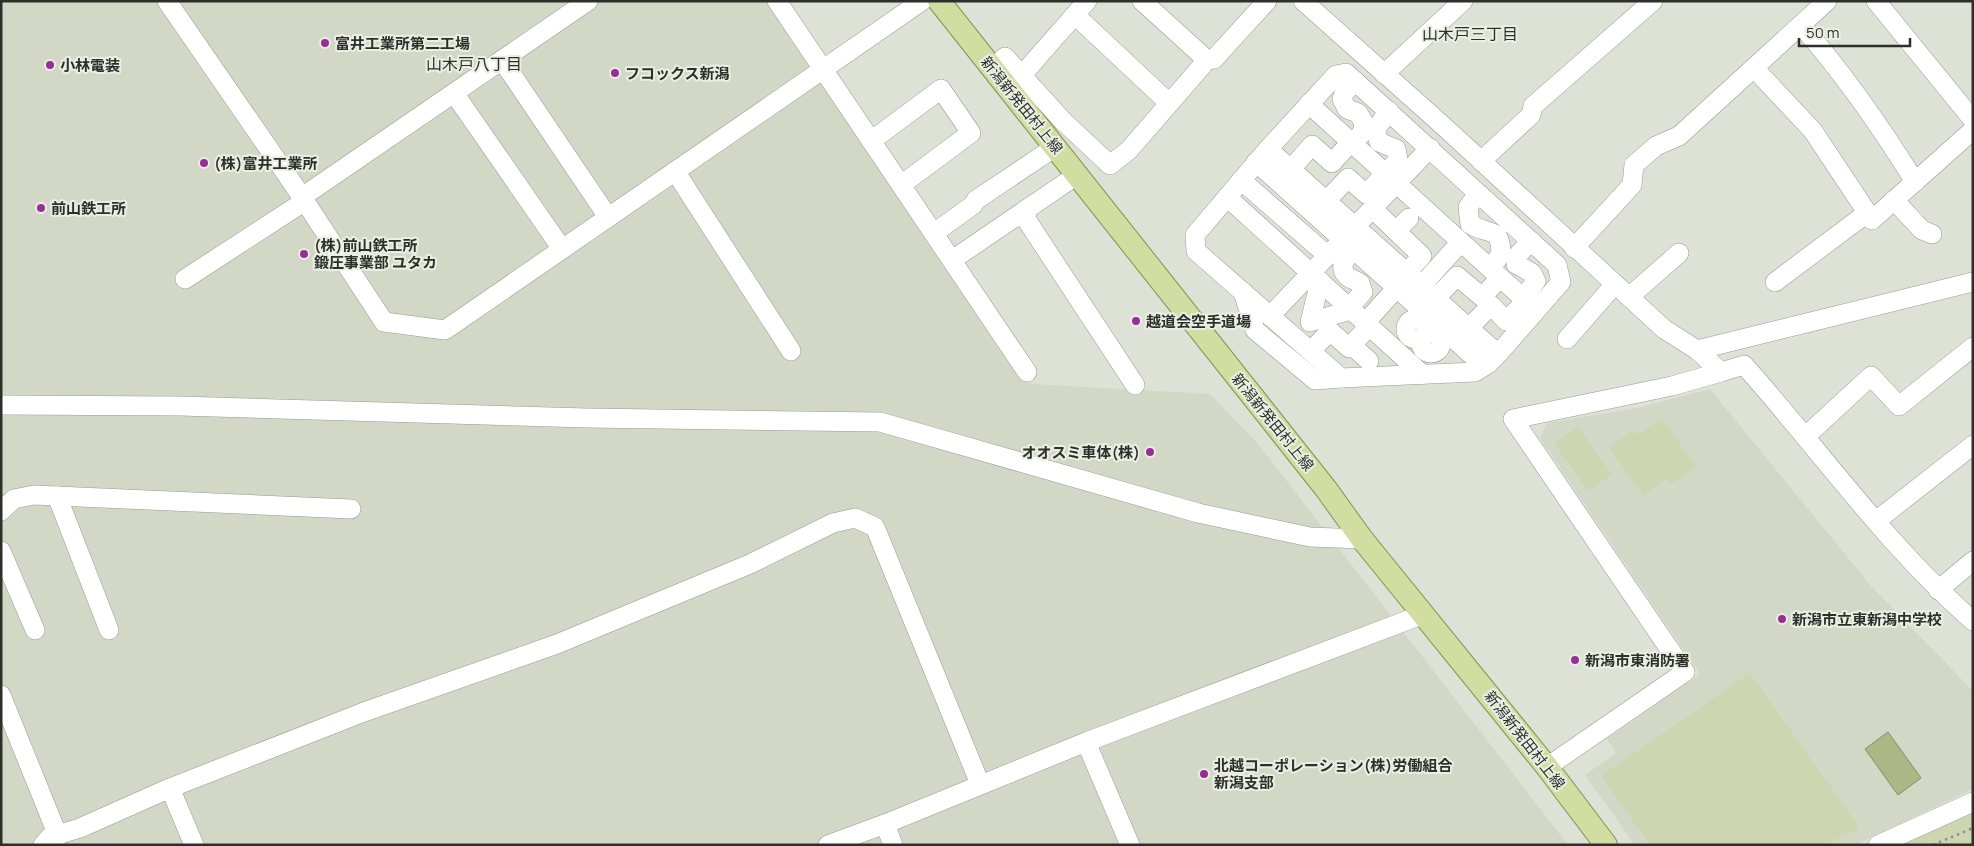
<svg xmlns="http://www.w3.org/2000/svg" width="1974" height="846" font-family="Manrope,'Noto Sans JP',sans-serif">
  <rect width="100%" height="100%" fill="#dee1d6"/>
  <g fill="#d3d8c6">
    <path d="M1,1H768L1032,384L1210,394L1259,445L1568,845H1Z"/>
    <path d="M1710,389L1871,586L1973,691V789L1855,845H1635L1585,775L1616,753L1607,739L1700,674L1540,438L1547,423L1637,408Z"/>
  </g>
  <g fill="#cdd6b0">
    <path d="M1662,418L1696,467L1671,484L1667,479L1643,496L1609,447L1633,430L1637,435Z"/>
    <path d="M1578,426L1612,475L1588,491L1554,443Z"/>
    <path d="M1750,673L1860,828L1823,845H1650L1601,776Z"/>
    <path d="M1973,809V845H1892Z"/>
  </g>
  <path fill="#acb786" stroke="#868e6b" d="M1888,732L1921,778L1898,795L1865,749Z"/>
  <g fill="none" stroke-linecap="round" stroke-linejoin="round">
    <defs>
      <g id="minor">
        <path d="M167,1L302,197L384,322L445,330L922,1"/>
        <path d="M777,1L1027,372"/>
        <path d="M1142,1L1207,60"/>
        <path d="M1303,1L1439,122L1664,329L1697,350L1721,372L1744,365C1820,450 1886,545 1973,621"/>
        <path d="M1876,1L1973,120"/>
        <path d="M1075,15L1169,103"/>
        <path d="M1801,25C1844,74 1881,127 1915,182"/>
        <path d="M502,60L608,217"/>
        <path d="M1754,68L1813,131L1872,220L1973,130"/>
        <path d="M993,69L1005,57L1063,121L1110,165L1129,150L1207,60L1214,59L1267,1"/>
        <path d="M1346,73L1557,265L1561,282L1498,354L1488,364L1475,372L1341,378L1196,251L1195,235L1268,149L1336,75Z"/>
        <path d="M1384,74L1463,1"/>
        <path d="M1022,75L1087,1"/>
        <path d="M454,93L562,249"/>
        <path d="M1309,104L1536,310"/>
        <path d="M871,141L941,89L971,133L901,185"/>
        <path d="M1352,144L1362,133L1364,123L1358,113L1347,109L1342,99L1344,93L1355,81"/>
        <path d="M1268,149L1498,354"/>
        <path d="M1481,161L1531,115L1533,106L1653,1"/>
        <path d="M1256,162L1484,366"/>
        <path d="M1291,169L1312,145L1332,163L1350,143"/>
        <path d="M675,171L791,351"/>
        <path d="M1241,180L1328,256"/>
        <path d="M1478,194L1468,207L1470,224C1479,230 1488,230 1497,235C1504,250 1501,257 1490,268"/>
        <path d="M302,197L588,1"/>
        <path d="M1227,197L1422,374"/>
        <path d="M1327,200L1348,178L1366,194L1398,160L1396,149L1379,142L1375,130L1389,111"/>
        <path d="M1894,200L1922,230L1932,234"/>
        <path d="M1027,209L1026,219L1135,385"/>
        <path d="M1373,209L1422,256L1407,272"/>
        <path d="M1396,231L1409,218"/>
        <path d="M934,233L973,205L976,200L1055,147"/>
        <path d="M1574,248L1632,185L1634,165L1656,146L1679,136L1827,1"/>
        <path d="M952,260L1077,175"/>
        <path d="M185,279L305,201"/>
        <path d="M1320,281L1310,322L1351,310"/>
        <path d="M1775,282L1867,213"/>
        <path d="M1422,285L1461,242"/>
        <path d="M1243,292L1255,330L1315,380L1341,378"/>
        <path d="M1629,297L1679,253"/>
        <path d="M1436,298L1457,276L1482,297L1500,278"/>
        <path d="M1523,298L1536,281L1532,273L1516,264V257L1531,241"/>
        <path d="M1349,308L1363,292L1360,283C1356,280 1349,279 1346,275C1338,266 1347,256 1353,250"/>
        <path d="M1270,316L1430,148"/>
        <circle cx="1416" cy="329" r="10"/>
        <path d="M1365,323L1392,293"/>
        <path d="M1469,328L1491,305L1506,321L1526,301"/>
        <circle cx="1431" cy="343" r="10"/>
        <path d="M1567,339L1615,284"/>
        <path d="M1697,350L1973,282"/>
        <path d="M1311,351L1330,331L1349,348L1369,326"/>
        <path d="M1359,352L1369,361"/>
        <path d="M1,405L180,406L587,418L880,422L1198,513L1310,537L1362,539"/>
        <path d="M1806,436L1871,376L1899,406L1973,347"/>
        <path d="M57,496L109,630"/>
        <path d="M1,511L14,499L34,495L351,509"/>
        <path d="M1876,521L1973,445"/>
        <path d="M1,551L35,630"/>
        <path d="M1938,590L1973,561"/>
        <path d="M1,695L58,836"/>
        <path d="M1086,742L1130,845"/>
        <path d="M1547,767L1685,672L1513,419L1672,386L1721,372"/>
        <path d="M170,788L194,845"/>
        <path d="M885,824L893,845"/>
        <path d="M43,845L50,837L80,828L170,788L364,712L557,644L750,564L833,523L855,518L875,527L980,784"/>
        <path d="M828,845L885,824L1086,742L1424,614"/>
        <path d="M1878,845L1973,802"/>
      </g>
      <path id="major" d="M939,1L1326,489L1362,539L1547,767L1606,845"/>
    </defs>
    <use href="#minor" stroke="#979a8f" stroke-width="20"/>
    <use href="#major" stroke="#84924f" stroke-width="24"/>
    <path stroke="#90928a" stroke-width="2.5" stroke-dasharray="2.5 4" stroke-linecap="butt" d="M1933,845L1973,828"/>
    <use href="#minor" stroke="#fff" stroke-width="19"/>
    <use href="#major" stroke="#d1dda1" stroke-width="22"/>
  </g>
  <g fill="#962f94" stroke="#ebeee3" stroke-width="2">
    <circle cx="325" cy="43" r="5"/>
    <circle cx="50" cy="65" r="5"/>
    <circle cx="615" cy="73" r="5"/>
    <circle cx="204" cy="163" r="5"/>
    <circle cx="41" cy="208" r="5"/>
    <circle cx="304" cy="254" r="5"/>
    <circle cx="1136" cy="321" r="5"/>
    <circle cx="1150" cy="452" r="5"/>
    <circle cx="1782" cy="619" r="5"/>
    <circle cx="1575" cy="660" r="5"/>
    <circle cx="1204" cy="774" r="5"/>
  </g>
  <g text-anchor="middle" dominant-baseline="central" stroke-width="4" stroke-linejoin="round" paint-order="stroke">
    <g font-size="15" font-weight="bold" fill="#2e2f2b" stroke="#ebeee3" text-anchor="start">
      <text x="335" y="43">富井工業所第二工場</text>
      <text x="60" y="65">小林電装</text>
      <text x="625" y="73">フコックス新潟</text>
      <text x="214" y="163">(株)富井工業所</text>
      <text x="51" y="208">前山鉄工所</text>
      <text x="314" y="245">(株)前山鉄工所<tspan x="314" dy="17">鍛圧事業部 ユタカ</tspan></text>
      <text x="1146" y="321">越道会空手道場</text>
      <text x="1140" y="452" text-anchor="end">オオスミ車体(株)</text>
      <text x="1792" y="619">新潟市立東新潟中学校</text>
      <text x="1585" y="660">新潟市東消防署</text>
      <text x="1214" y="765">北越コーポレーション(株)労働組合<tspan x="1214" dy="17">新潟支部</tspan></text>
    </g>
    <g font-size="15" fill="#2e2f2b" stroke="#ebeee3">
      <text transform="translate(1022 105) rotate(51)">新潟新発田村上線</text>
      <text transform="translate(1273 422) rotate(51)">新潟新発田村上線</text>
      <text transform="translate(1525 740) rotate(52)">新潟新発田村上線</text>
    </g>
    <g font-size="16" fill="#2e2f2b" stroke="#ebeee3">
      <text x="1470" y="34">山木戸三丁目</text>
      <text x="474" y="64">山木戸八丁目</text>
    </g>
  </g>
  <rect width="1974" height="846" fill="none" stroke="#2e2f2b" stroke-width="5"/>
  <path d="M1799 38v8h111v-8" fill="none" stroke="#2e2f2b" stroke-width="2.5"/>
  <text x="1806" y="38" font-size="15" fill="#2e2f2b" stroke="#ebeee3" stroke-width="4" paint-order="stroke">50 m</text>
</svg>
